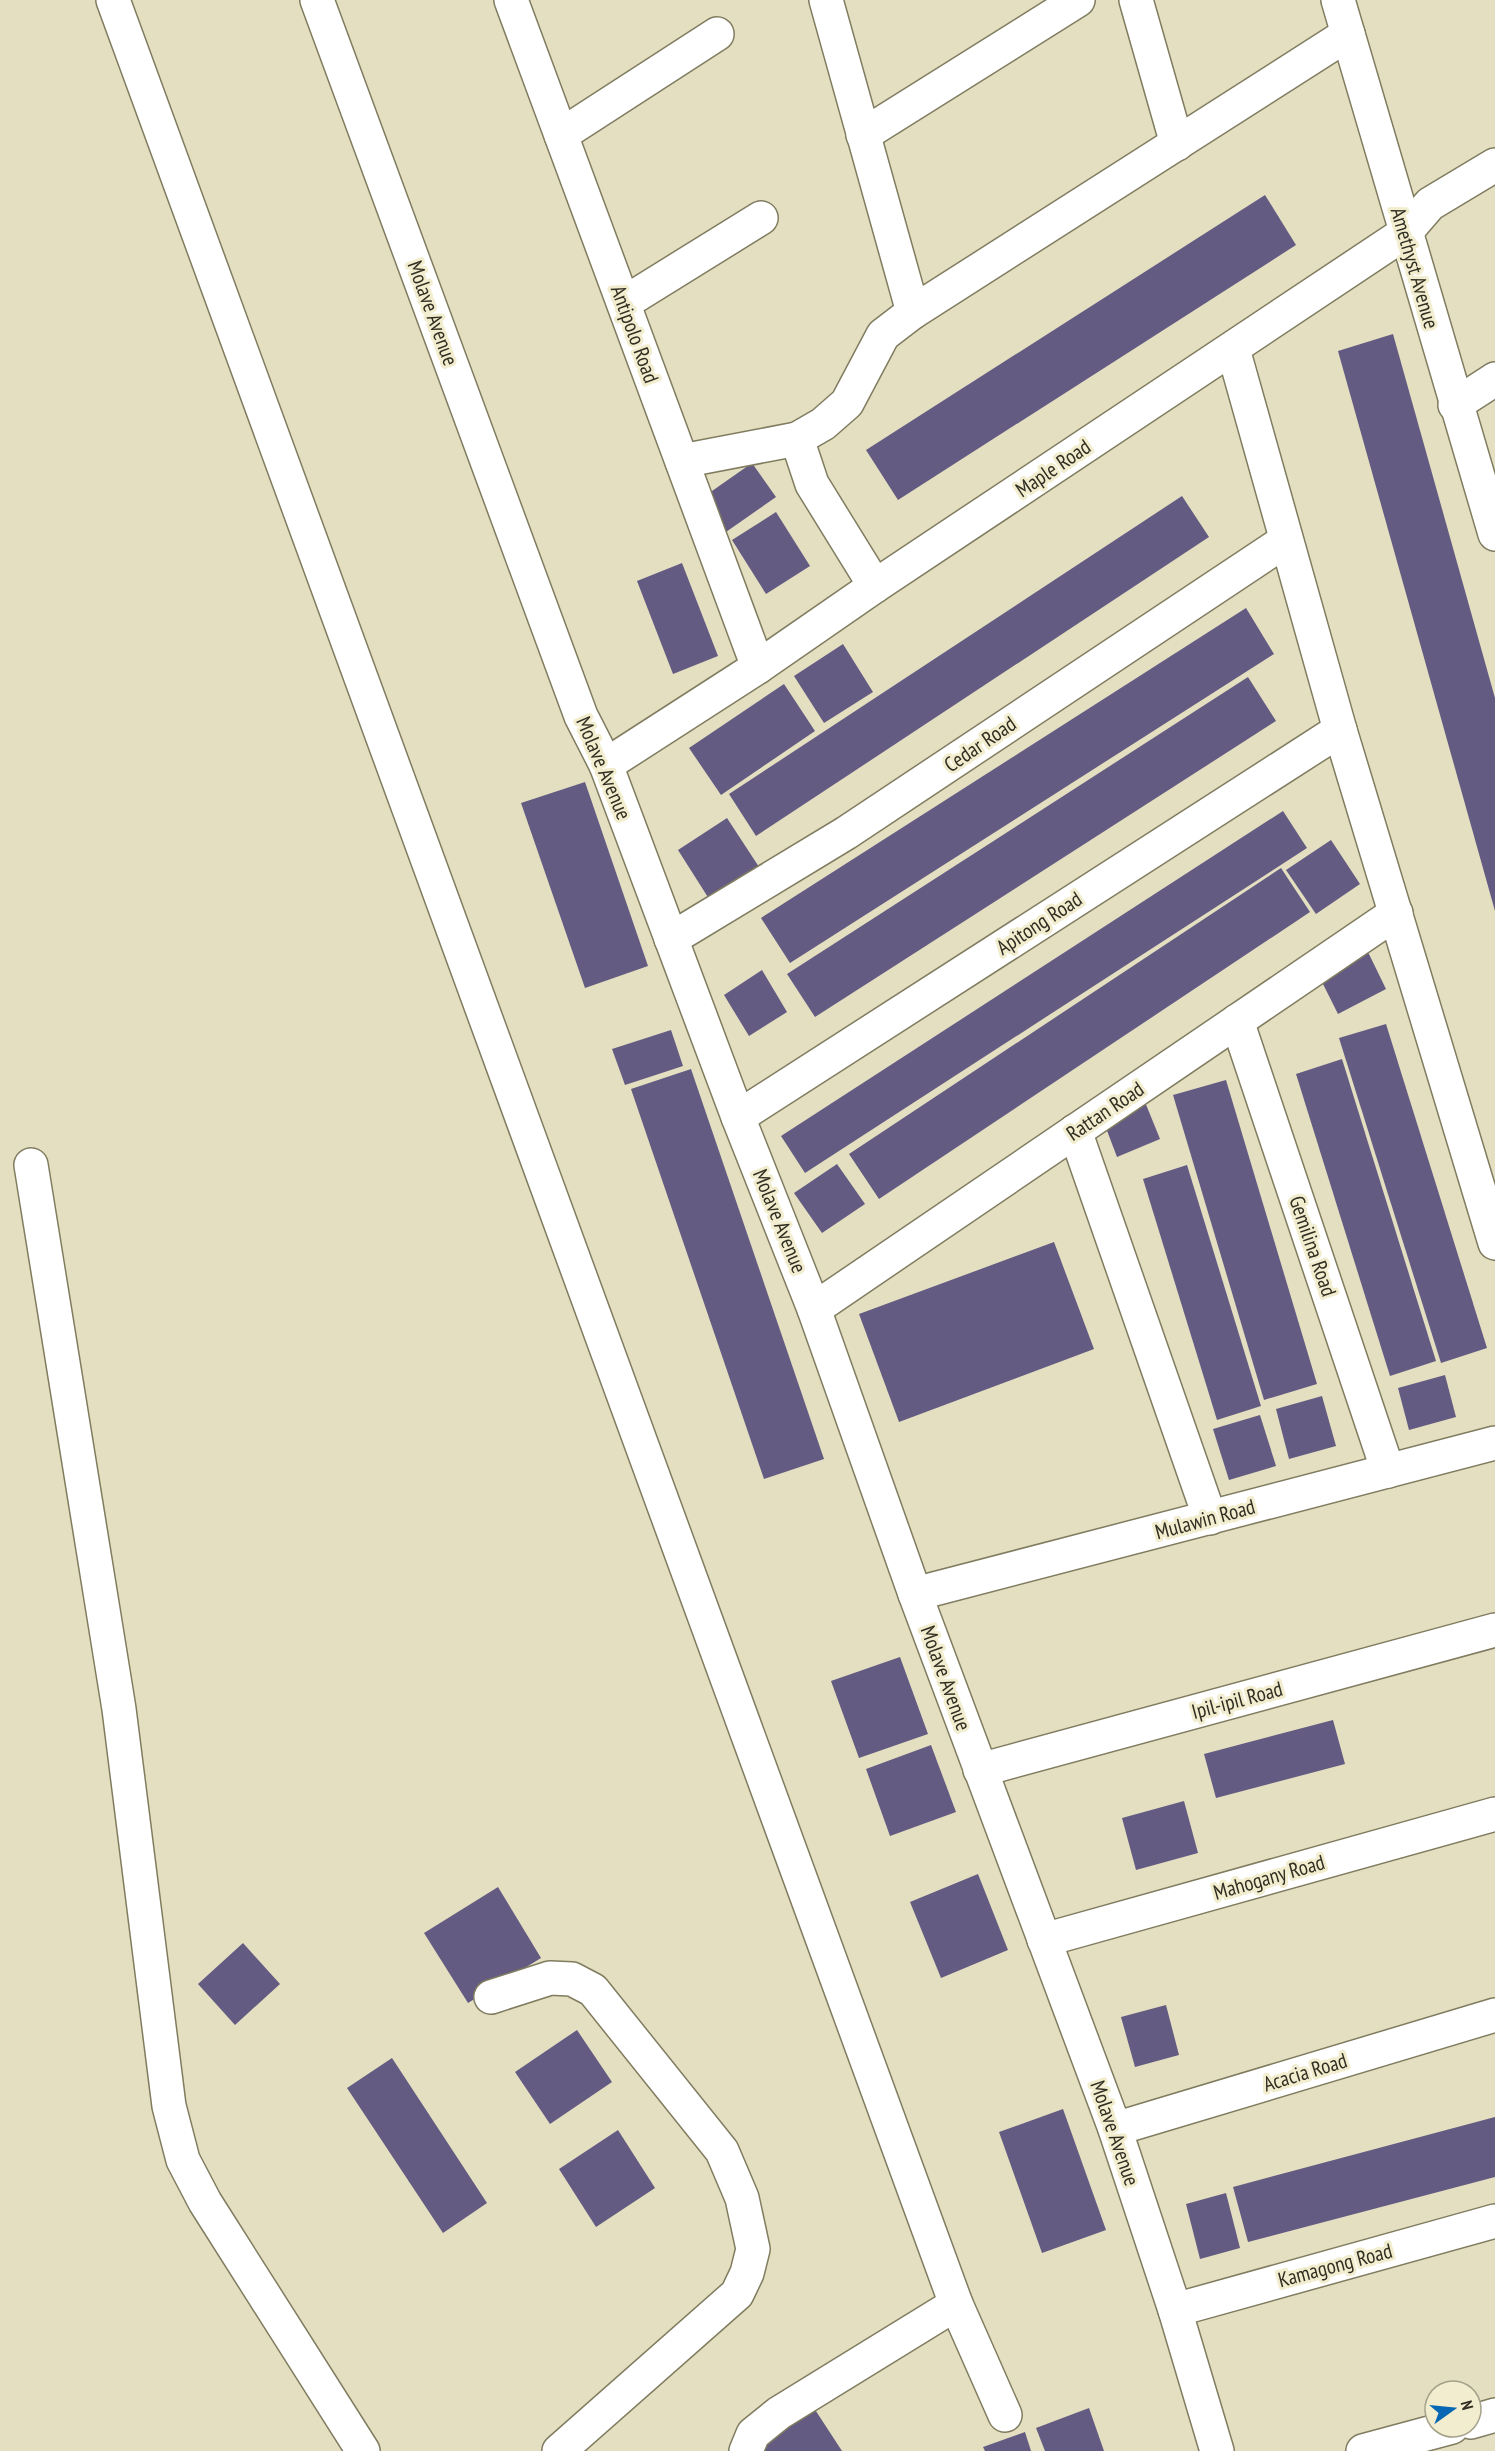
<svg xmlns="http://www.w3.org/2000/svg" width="1495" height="2451" font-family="'PT Sans Narrow',sans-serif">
  <rect width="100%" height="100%" fill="#e4dfc1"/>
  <g fill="#635b82">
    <path d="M1265,195L1296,245L898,500L866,450Z"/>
    <path d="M1393,334L1495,698V911L1338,351Z"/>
    <path d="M752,463L776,497L726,532L702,498Z"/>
    <path d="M1182,496L1209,537L756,836L729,794Z"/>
    <path d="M776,512L810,566L766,594L732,540Z"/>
    <path d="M682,563L718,656L673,674L637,581Z"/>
    <path d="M1246,608L1274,654L790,963L761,918Z"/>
    <path d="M843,644L873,692L824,723L794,676Z"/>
    <path d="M1248,677L1276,721L815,1017L787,974Z"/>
    <path d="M784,684L815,731L721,795L689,748Z"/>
    <path d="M585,782L648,966L585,988L521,803Z"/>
    <path d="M1283,811L1307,848L805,1173L781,1136Z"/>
    <path d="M727,818L761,870L711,902L678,850Z"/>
    <path d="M1331,840L1360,884L1316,914L1286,870Z"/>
    <path d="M1281,868L1310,912L879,1199L849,1154Z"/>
    <path d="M1367,950L1386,989L1338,1014L1318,974Z"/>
    <path d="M762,970L787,1012L749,1036L724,995Z"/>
    <path d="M1386,1024L1487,1348L1441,1363L1339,1038Z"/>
    <path d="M671,1030L683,1066L625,1085L612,1049Z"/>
    <path d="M1342,1059L1436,1361L1390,1376L1296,1074Z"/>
    <path d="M691,1069L824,1459L764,1479L631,1089Z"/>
    <path d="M1226,1080L1317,1384L1264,1400L1173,1095Z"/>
    <path d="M1145,1102L1160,1139L1117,1157L1103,1120Z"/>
    <path d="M837,1164L865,1204L822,1233L794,1193Z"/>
    <path d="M1187,1165L1261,1406L1217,1420L1143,1179Z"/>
    <path d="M1054,1242L1094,1349L899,1422L859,1314Z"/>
    <path d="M1445,1375L1456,1417L1409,1430L1398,1388Z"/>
    <path d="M1322,1396L1336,1446L1289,1459L1276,1409Z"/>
    <path d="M1260,1415L1276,1466L1229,1480L1213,1429Z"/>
    <path d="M900,1657L928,1734L859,1758L831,1681Z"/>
    <path d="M1333,1720L1345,1764L1216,1798L1204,1754Z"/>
    <path d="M931,1745L956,1812L890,1836L866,1769Z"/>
    <path d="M1184,1801L1198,1853L1136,1870L1122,1818Z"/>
    <path d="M978,1874L1008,1950L941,1978L910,1902Z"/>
    <path d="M498,1887L541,1958L468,2003L424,1933Z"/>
    <path d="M243,1943L280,1984L235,2025L198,1984Z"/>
    <path d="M1166,2005L1179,2055L1135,2067L1121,2017Z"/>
    <path d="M577,2030L612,2082L550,2124L515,2072Z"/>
    <path d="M392,2058L487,2203L443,2233L347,2088Z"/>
    <path d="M1063,2109L1106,2230L1042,2253L999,2132Z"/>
    <path d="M1495,2117V2177L1248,2242L1233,2187Z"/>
    <path d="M618,2130L655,2188L596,2227L559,2169Z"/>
    <path d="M1226,2193L1240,2248L1200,2259L1186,2204Z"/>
    <path d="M812,2405L842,2451H755Z"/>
    <path d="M1089,2408L1104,2451H1045L1036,2428Z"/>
    <path d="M1025,2432L1031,2451H985L983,2447Z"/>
  </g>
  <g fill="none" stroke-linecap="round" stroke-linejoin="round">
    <defs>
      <g id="street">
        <path d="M113,0L956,2304L1005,2415"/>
        <path d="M317,0L581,716L606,765L738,1117L814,1309L915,1594L1115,2129L1175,2310L1217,2451"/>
        <path d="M511,0L758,667"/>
        <path d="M826,0L913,312"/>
        <path d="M1136,0L1177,144"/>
        <path d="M1338,0L1495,534"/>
        <path d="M561,135L717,34"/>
        <path d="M863,135L1078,0"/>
        <path d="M624,303L761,218"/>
        <path d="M1233,349L1340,730L1495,1243"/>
        <path d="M1455,405L1495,379"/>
        <path d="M797,439L812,484L875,586"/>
        <path d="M682,461L797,439L823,424L847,403L883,335L913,312L1348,34"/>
        <path d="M606,765L758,667L875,586L1405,233L1430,204L1495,165"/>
        <path d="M671,939L846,833L1285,541"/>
        <path d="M1237,1021L1388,1471"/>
        <path d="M738,1117L1340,730"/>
        <path d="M1075,1131L1210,1518"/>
        <path d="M31,1165L119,1709L169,2106L183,2160L205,2202L363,2451"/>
        <path d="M814,1309L1396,913"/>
        <path d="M915,1594L1495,1443"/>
        <path d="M980,1770L1495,1630"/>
        <path d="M1044,1940L1495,1814"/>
        <path d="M491,1997L550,1978L572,1979L593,1990L722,2151L742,2198L753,2249L747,2273L737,2294L559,2451"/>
        <path d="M1115,2129L1495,2015"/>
        <path d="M1175,2310L1495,2221"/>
        <path d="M1471,2422L1495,2415"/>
        <path d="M746,2451L753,2434L779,2413L956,2304"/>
        <path d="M1363,2451L1452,2427"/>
      </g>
    </defs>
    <use href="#street" stroke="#807c60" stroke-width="36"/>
    <use href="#street" stroke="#fff" stroke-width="33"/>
  </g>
  <g text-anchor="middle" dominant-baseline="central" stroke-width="6" stroke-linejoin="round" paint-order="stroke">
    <g font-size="21" fill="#312f23" stroke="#f1edce">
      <text transform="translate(1415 268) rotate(74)">Amethyst Avenue</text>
      <text transform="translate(433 313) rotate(70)">Molave Avenue</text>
      <text transform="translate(635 334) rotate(70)">Antipolo Road</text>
      <text transform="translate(1053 468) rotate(-34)">Maple Road</text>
      <text transform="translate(980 744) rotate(-34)">Cedar Road</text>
      <text transform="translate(604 768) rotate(67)">Molave Avenue</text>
      <text transform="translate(1039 923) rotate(-33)">Apitong Road</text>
      <text transform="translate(1105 1111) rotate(-34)">Rattan Road</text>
      <text transform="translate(780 1221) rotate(68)">Molave Avenue</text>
      <text transform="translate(1313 1246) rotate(71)">Gemilina Road</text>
      <text transform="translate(1205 1519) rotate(-15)">Mulawin Road</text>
      <text transform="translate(946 1678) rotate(70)">Molave Avenue</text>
      <text transform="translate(1237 1700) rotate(-15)">Ipil-ipil Road</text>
      <text transform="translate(1269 1877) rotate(-16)">Mahogany Road</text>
      <text transform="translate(1305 2072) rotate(-17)">Acacia Road</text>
      <text transform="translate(1115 2133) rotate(71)">Molave Avenue</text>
      <text transform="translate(1335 2265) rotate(-15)">Kamagong Road</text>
    </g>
  </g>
  <g transform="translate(1453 2409) rotate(75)"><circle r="28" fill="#f1edce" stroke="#a4a18a" stroke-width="1.5"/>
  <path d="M0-4.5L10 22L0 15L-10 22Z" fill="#0767b4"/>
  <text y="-9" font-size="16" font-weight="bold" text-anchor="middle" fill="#312f23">N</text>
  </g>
</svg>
